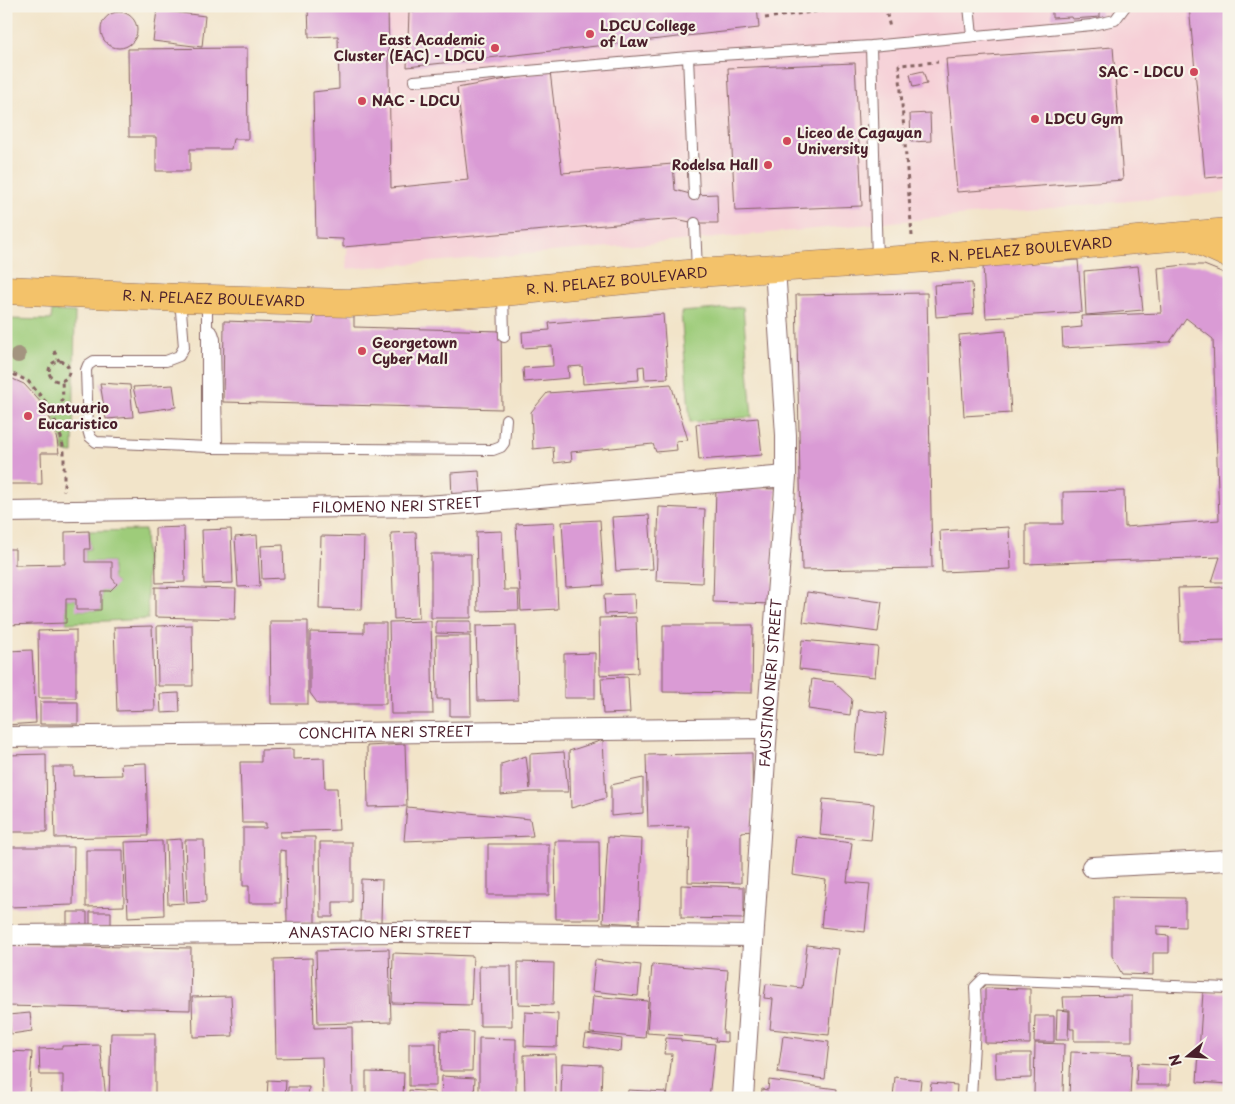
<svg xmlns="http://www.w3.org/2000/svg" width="1235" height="1104" font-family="'Playpen Sans',sans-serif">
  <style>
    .built { fill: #f6cfd7 }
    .green { fill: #9ecc7a; stroke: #747652 }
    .building { fill: #da9bd5 }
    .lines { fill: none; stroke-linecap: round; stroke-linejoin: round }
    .lane-casing { stroke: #856462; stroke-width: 12 }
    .street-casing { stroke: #856462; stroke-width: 22 }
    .primary-casing { stroke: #856462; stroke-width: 29 }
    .path { stroke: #856462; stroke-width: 3; stroke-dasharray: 4 4; stroke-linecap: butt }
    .lane { stroke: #fff; stroke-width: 10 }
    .street { stroke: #fff; stroke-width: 20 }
    .primary { stroke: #f3c26a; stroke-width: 28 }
    .tree { fill: #a3947f }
    .poi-dot { fill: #d1495b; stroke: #f7f3e8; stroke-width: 2 }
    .labels { text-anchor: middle; stroke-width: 4.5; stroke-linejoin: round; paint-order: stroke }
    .poi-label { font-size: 14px; font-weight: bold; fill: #4a1f2b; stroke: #f7f3e8; text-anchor: start }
    .street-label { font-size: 14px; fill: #4a1f2b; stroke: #f7f3e8 }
  </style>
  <rect width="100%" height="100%" fill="#f7f3e8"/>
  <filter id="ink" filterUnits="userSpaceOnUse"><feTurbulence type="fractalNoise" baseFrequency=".02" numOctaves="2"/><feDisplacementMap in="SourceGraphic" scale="10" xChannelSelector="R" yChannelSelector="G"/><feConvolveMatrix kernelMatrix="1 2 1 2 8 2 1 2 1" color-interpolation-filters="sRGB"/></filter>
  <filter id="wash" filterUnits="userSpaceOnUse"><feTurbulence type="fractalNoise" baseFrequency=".0096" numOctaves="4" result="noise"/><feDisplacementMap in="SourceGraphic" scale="20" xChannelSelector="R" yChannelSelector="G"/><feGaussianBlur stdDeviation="1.12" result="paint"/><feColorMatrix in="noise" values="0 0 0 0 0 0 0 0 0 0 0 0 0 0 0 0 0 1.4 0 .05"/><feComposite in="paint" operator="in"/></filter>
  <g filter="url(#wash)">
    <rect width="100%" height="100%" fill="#f2e4c9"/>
    <path class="built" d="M342,6H1229V192L670,242L346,269L348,239Z"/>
    <path class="green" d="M743,307L752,417L690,422L681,312Z
      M52,311L75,312L73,453L64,452L62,440L50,407L28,381L6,371V319L51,320Z
      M145,530L148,619L66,623V599H76L77,610H101V591H110L117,584L112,578V562H85V550L90,549L89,531Z"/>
    <g id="blocks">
      <path class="building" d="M308,6H388L391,188L468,180L457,88L550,71L562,173L673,164L675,190L694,195L717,194L718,223H695L676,219L343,247V239L316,238L313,92L339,89L338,36L309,37Z
        M459,6H757L759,28L407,67L409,12Z
        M1052,6H1100V17L1072,19L1071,17L1052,18Z
        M1189,6H1229V176L1205,178Z
        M157,10L205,16L202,47L153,41Z
        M101 30a18 18 0 1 1 36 0a18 18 0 1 1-36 0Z
        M1113,47L1123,180L957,192L946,59Z
        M247,48L248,139H233L231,149H190V171H156V137H129L128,49Z
        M855,63L862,206L735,211L728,68Z
        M923,71L927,84L913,87L910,74Z
        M930,113L931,141L911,142L910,114Z
        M1078,260L1082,312L986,318L983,266Z
        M1185,265H1204L1229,275V582H1212L1220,557L1026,564V524H1063V492L1124,491L1125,527L1219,520L1213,339L1186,318L1170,342L1063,348L1062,329L1082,327L1081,316L1161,313L1158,268Z
        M1138,266L1143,310L1086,315L1084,271Z
        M972,283L974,314L936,317L934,285Z
        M927,293L932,568L802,570L796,295Z
        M314,313L354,314V327L501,331L502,409L223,402L224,321L313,324Z
        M663,314L668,378L645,379L644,366L638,367L639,380L583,384L582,366L568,367L569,378L524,382L523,368L553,366L552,346L523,348L522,332L550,330L549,323Z
        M1006,331L1011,413L964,416L959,335Z
        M6,376L24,384L46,408L52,424L57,440L59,453H41L42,484H6Z
        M100,383L130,385L133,417L106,419Z
        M671,384L688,440L676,441L677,450L656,452L653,444L571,452L572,461L554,463L553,447L533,449L531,412L547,393Z
        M173,385L176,407L139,412L133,387Z
        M758,418L762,455L699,460L696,424Z
        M479,471L481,497L452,499L451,473Z
        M716,487L776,489L772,604L713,602Z
        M659,507L705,509L702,583L656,581Z
        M649,515L653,569L616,571L612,517Z
        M600,520L604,585L566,587L562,522Z
        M554,522L558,609L521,611L516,524Z
        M184,527L185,582L156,583L155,528Z
        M1009,527L1011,569L942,572L940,531Z
        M231,529L233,583L204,584L202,530Z
        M89,531L90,549H85V562H112V578L117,584L110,591H101V610H76V599H66V623L6,625V549H15V565L65,564V532Z
        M502,531L504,590H518L519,610L478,611L476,532Z
        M416,532L419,618L394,619L391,533Z
        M257,535L260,586L238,587L235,537Z
        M321,536L364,537L362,610L319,609Z
        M283,545L284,578L262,579L261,546Z
        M431,554H471V618H431Z
        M155,587L236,589L235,619L155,617Z
        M1229,587V640L1180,641L1178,588Z
        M807,592L882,602L878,632L803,622Z
        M634,594L635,613L605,614L604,595Z
        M636,617L638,673L600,675L599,618Z
        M270,621H308V704H271Z
        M431,621L433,714H391L389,622Z
        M436,621H471V634L436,633Z
        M364,623H386V704H318L310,693V632L364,633Z
        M192,625L193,686H158L157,626Z
        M516,625L518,700L478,701L476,626Z
        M663,625H753L752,693L663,692Z
        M152,626L155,710L117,711L114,627Z
        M76,630V698H39L38,631Z
        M436,636H470L471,716H450V699H437Z
        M802,640L878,647L875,677L799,669Z
        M32,650L36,723L6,725V651Z
        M595,653V698H564V654Z
        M628,677L630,713L603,714L601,678Z
        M812,679L834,682L852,699L850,715L808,709Z
        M179,693L180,712L161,713L160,694Z
        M40,702H78V724H40Z
        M859,710L887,713L883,756L855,753Z
        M603,740L606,798L571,808L569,751Z
        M405,744L407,806L368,807L367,746Z
        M293,749V759L324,758L325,788H337L339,830L280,832V837H315V923H287L286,851L280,850V903H249V886H243V828H266V823H242L240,762H261V750Z
        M564,752L568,792H531L501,795V764L526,756L530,789V754Z
        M752,753L753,831L741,832V883L688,882L689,826L648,827L646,755Z
        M46,754L47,832H9L8,755Z
        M146,763L148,836L55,838L53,767H74V776L122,775L121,764Z
        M643,778V813L611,816V785Z
        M823,799L874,804L871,840L820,835Z
        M407,807L530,819L533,836L404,841Z
        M796,836L852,843L847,882L870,884L865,932L821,927L826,880L792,875Z
        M608,837L642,839L639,924L603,922Z
        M181,839L184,903L168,904L166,840Z
        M185,840H204L206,902L187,903Z
        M162,841L164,915L128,917L125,842Z
        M555,841H599L600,919H556Z
        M320,842H352V902H333V917H321Z
        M488,844H549V895H488Z
        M8,847H74L73,905L8,907Z
        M86,850H123L124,906L86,907Z
        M361,879L382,880L381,922H360Z
        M681,885L744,887V919L681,918Z
        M1112,897L1185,898V927L1157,926V935L1169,936V953H1153V975L1122,974L1112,956Z
        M67,912H87V928H67Z
        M90,912H111V928H90Z
        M6,945L191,948L190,1010L6,1006Z
        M807,945L838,949L829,1035L770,1029L773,999L764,998L766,984L802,988Z
        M389,949L391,1022L318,1024L316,951Z
        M393,953L473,956L471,1005L392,1003Z
        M312,958L314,1028L352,1027L353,1094L323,1095L322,1057L276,1058L274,959Z
        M595,960L641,965L638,996L592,991Z
        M518,962L554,963L553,1005L518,1004Z
        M652,964L728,970L723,1033H727V1042L715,1041L716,1038L647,1033Z
        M479,966H511L512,1026H480Z
        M985,988L1030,989V1044L985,1043Z
        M1203,992L1229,993V1084L1197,1082Z
        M231,996L233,1036L193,1037L192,997Z
        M593,996L648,1001L645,1038L590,1033Z
        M1132,996V1041H1074V1029H1070V1010H1064L1063,997Z
        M1057,1010L1069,1011L1068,1040H1056Z
        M525,1012L558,1014L557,1047L524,1046Z
        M30,1013L32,1031L11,1034L8,1015Z
        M1035,1016H1054V1042H1034Z
        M441,1031L473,1032L472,1071H440Z
        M111,1033H155V1098H109Z
        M586,1034L622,1039L621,1052L584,1046Z
        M783,1036L829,1042L825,1079L778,1073Z
        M479,1038L516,1039V1098H479Z
        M666,1038L681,1039V1041L715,1044L709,1098H667L672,1054H664Z
        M409,1043H436V1086H409Z
        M1035,1043L1064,1044L1063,1098L1034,1097Z
        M100,1045L106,1098H63V1075H40L39,1049L62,1048V1046Z
        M6,1051L32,1052L29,1098H6Z
        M1071,1052L1132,1054L1130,1098L1069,1097Z
        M995,1053H1031V1078L996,1079Z
        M555,1054L556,1098H525L524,1055Z
        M562,1063L602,1065L601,1098H561Z
        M1137,1063L1170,1065V1085H1136Z
        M366,1072L404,1073L403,1098H366Z
        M442,1076L475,1078L474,1098H441Z
        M895,1077L921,1080L919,1098H893Z
        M268,1080L286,1081L285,1098H267Z
        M769,1080L837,1089L836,1098H761L762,1089L768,1090Z
        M931,1083L957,1085L956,1098H929Z
        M288,1087H309L308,1098H288Z
        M409,1090L435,1092V1098H409Z
        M628,1090L666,1092L665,1098H627Z"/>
    </g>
  </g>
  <g filter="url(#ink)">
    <use href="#blocks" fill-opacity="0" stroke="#856462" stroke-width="1"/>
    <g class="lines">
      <g class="lane-casing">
        <path id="lane" d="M969,6L972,36
          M871,46L877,260
          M688,57L694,195
          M414,81L688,57L871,46L1092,25L1115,20L1124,8L1125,6
          M695,223L697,272
          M503,293L504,337
          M180,299L184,347L179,356L166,361H94L88,365L86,370L88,430L90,437L96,442L208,447
          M207,299V446L209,448L493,450L501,447L504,443L506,419
          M208,329L213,333L215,339L217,448
          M971,1098L976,1008L975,987L983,979L1229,988"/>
      </g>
      <g class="street-casing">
        <g id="street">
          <path id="s1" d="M6,512L425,506L469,503L786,476"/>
          <path id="s2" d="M6,737L767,728"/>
          <path d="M1092,867L1229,860"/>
          <path id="s3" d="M6,935L396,932L753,936"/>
          <path id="s4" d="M743,1098L767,728L786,476V435L775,268"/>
        </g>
      </g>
      <g class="primary-casing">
        <g id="primary">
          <path d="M1189,236L1229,254"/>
          <path id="s5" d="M6,290L180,298L349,303L503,292L697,273L929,258L1229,232"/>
        </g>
      </g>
      <path class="path" d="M885,6L890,28
        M765,18L859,6
        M912,236L899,65L938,62
        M54,351L59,361
        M49 371a10 10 0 1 1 20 0a10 10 0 1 1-20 0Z
        M6,371L28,381L50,407L62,440L64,452V491
        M55,417L63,398L62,381"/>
      <use href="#lane" class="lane"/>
      <use href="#street" class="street"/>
      <use href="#primary" class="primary"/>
    </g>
    <circle class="tree" cx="18" cy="355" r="8"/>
  </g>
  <g class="poi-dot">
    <circle cx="590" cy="34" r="5"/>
    <circle cx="495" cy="48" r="5"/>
    <circle cx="1194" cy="72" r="5"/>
    <circle cx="362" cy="101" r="5"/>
    <circle cx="1035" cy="119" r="5"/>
    <circle cx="787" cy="141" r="5"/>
    <circle cx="768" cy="165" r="5"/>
    <circle cx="362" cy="351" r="5"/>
    <circle cx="28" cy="416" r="5"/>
  </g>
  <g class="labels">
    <g class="poi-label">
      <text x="600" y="31">LDCU College<tspan x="600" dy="16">of Law</tspan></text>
      <text x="485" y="45" text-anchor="end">East Academic<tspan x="485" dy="16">Cluster (EAC) - LDCU</tspan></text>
      <text x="1184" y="77" text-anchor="end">SAC - LDCU</text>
      <text x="372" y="106">NAC - LDCU</text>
      <text x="1045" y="124">LDCU Gym</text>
      <text x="797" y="138">Liceo de Cagayan<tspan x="797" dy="16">University</tspan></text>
      <text x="758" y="170" text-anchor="end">Rodelsa Hall</text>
      <text x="372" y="348">Georgetown<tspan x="372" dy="16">Cyber Mall</tspan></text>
      <text x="38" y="413">Santuario<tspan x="38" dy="16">Eucaristico</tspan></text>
    </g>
    <g class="street-label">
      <text dy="5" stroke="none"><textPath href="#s5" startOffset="1018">R. N. PELAEZ BOULEVARD</textPath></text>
      <text dy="5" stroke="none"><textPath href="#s5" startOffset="612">R. N. PELAEZ BOULEVARD</textPath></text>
      <text dy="5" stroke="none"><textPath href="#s5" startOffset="208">R. N. PELAEZ BOULEVARD</textPath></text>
      <text dy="5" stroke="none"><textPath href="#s1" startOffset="391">FILOMENO NERI STREET</textPath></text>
      <text dy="5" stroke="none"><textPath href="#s4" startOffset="416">FAUSTINO NERI STREET</textPath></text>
      <text dy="5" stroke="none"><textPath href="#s2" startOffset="380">CONCHITA NERI STREET</textPath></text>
      <text dy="5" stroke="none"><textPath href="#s3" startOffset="374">ANASTACIO NERI STREET</textPath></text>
    </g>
  </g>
  <rect width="1235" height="1104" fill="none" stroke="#f7f3e8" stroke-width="25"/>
  <g transform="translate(1188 1056) rotate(252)" stroke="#f7f3e8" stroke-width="4" paint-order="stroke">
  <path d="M0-4L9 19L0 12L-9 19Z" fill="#4a1f2b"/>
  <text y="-8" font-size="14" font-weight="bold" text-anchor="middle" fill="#4a1f2b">N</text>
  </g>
</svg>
